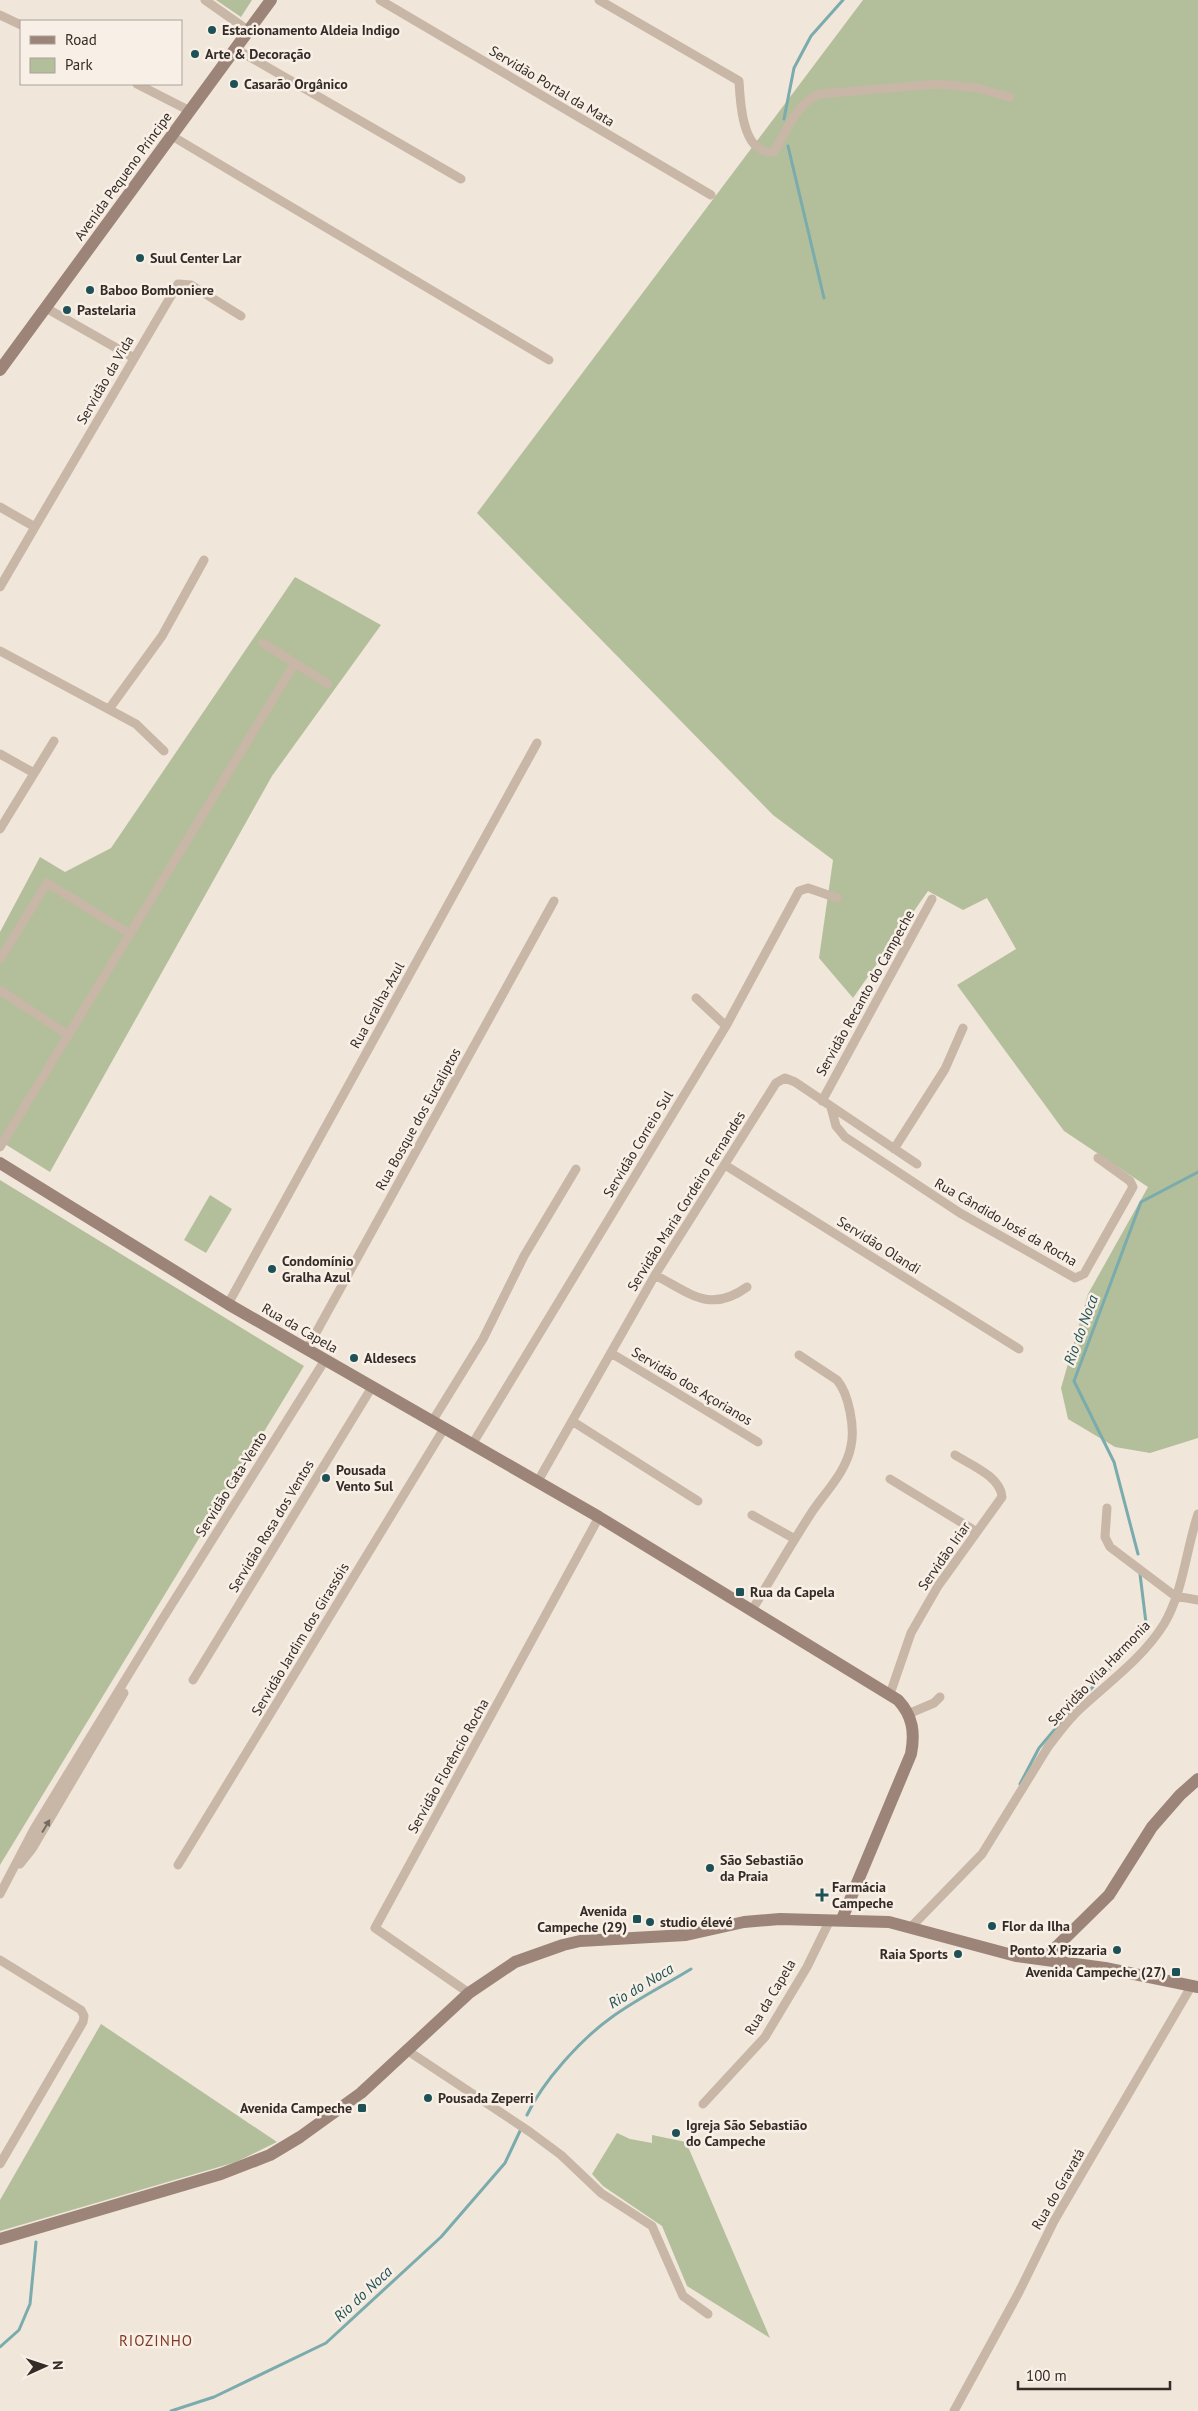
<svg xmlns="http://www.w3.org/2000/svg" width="1198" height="2411" font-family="'PT Sans',sans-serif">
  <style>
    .green { fill: #b3bf9b }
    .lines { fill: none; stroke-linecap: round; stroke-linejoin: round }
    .stream { stroke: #7aabad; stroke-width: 3 }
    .street { stroke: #c8b6a7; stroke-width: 9 }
    .secondary { stroke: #9c8578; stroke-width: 12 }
    .oneway { fill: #776a61 }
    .poi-dot { fill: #1e5155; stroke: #f8f0e6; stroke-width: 2 }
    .labels { text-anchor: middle; stroke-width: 5; stroke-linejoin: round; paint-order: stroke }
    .poi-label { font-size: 14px; font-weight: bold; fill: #352b27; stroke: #f8f0e6; text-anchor: start }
    .street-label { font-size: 14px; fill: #352b27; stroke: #f8f0e6 }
    .water-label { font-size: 15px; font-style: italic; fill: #1e5155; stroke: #f8f0e6 }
    .neighbourhood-label { font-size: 15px; letter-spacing: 1px; fill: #813823; stroke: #f8f0e6 }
  </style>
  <rect width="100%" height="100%" fill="#f1e6da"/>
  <path class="green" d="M216,0H252L241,17Z
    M863,0H1198V1438L1150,1453L1115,1447L1068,1419L1061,1388L1088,1294L1148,1187L1064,1131L957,985L1016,949L987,898L963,910L928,891L853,998L819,958L833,860L773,815L477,513Z
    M295,577L381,625L272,776L50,1172L0,1141V932L40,857L65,872L111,848Z
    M0,1180L304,1366L0,1865Z
    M210,1195L232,1209L206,1253L184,1240Z
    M101,2024L277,2142L236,2162L0,2231V2200Z
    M617,2133L630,2139L652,2143V2135L686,2142L770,2338L687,2286L662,2226L603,2186L592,2174Z"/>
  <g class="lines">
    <path class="stream" d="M784,119L794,68L811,36L843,0
      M788,146L824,298
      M1138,1554L1114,1462L1074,1381L1141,1202L1198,1172
      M1020,1784L1039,1748L1072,1709L1135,1642L1146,1623L1140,1574
      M527,2115C543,2081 581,2039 612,2017C637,1999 665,1985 691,1969
      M0,2347L19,2330L30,2304L36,2242
      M171,2411L214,2397L326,2343L441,2237L505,2163L520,2131"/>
    <path class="street" d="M205,0L249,31
      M380,0L711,195
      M599,0L739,81C740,100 742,142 762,150C765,152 770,152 774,152C786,132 797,102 820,94L938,84L977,88L1010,97
      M0,15L21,25
      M236,49L461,179
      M137,84L190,111
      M172,136L549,360
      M46,308L134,358
      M0,507L35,527L0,587
      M35,527L178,284L191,285L241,316
      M263,643L328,684
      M0,651L136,724L164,751
      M109,709L162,636L204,560
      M0,754L34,773
      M0,829L54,741
      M0,959L47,883L130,934
      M0,990L68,1035
      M696,998L726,1026
      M822,1101L932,899
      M831,1107L836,1126L845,1137L960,1213L1075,1278L1084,1274L1133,1187L1130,1181L1098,1158
      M0,1147L295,663
      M894,1149L945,1069L963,1028
      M725,1165L1019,1349
      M655,1275C690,1293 710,1314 747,1287
      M228,1304L537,743
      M307,1349L554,901
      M611,1353L758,1442
      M433,1420L483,1339L524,1256L576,1169
      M572,1421L698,1501
      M473,1443L726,1026L799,891L808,888L837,898
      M890,1479L977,1532
      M538,1481L655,1275L776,1083L785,1078L795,1082L917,1164
      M1107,1508L1105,1537L1110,1547L1175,1596L1198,1600
      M752,1515L795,1539
      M752,1610C771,1579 790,1546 810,1515C824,1493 846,1473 851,1446C855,1428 849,1394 837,1380L799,1355
      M193,1680L372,1387
      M890,1694L911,1633L938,1586L1002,1497C1001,1477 971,1465 955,1455
      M908,1714L934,1703L940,1697
      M20,1864L32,1849L124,1693
      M178,1865L445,1427
      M0,1894L34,1829L160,1623L325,1360
      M912,1926L982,1854L1048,1747C1058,1734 1068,1720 1080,1709C1109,1682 1143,1658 1164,1624C1183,1592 1186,1550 1198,1514
      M0,1960L81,2010L84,2016L83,2022L0,2164
      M469,1993L375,1928L599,1517
      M408,2051L530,2132L561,2155L601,2193L652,2226L683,2296L708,2314
      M703,2104L765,2037L807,1967L830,1920
      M954,2411L1018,2294L1054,2221L1192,1985"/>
    <path class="secondary" d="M0,370L271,0
      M0,1163L228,1304L599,1517L898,1700C913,1716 915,1733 911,1754L842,1919
      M1044,1959L1109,1895L1152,1827L1180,1795L1198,1779
      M0,2239L221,2174L270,2155L300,2137L361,2093L469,1993L515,1962L563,1945L580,1941L686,1935L744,1922L780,1919L889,1922L1016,1956L1105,1968L1198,1987"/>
  </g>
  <defs><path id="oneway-solid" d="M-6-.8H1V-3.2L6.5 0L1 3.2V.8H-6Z" transform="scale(1.25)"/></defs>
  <use class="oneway" href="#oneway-solid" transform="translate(46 1826) rotate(-59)"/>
  <g class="poi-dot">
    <circle cx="212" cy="30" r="5"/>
    <circle cx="195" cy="54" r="5"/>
    <circle cx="234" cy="84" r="5"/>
    <circle cx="140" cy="258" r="5"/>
    <circle cx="90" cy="290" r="5"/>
    <circle cx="67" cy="310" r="5"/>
    <circle cx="272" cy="1269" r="5"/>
    <circle cx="354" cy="1358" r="5"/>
    <circle cx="326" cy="1478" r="5"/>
    <rect x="735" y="1587" width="10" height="10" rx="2.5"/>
    <circle cx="710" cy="1868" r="5"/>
    <path d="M819.5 1887.5h5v5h5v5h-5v5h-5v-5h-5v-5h5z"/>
    <rect x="632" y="1914" width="10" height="10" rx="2.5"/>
    <circle cx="650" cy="1922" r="5"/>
    <circle cx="992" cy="1926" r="5"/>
    <circle cx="1117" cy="1950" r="5"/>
    <circle cx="958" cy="1954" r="5"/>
    <rect x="1171" y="1967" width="10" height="10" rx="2.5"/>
    <circle cx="428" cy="2098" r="5"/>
    <rect x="357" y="2103" width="10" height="10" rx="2.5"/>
    <circle cx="676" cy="2133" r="5"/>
  </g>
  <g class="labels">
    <g class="poi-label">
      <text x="222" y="35">Estacionamento Aldeia Indigo</text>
      <text x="205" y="59">Arte &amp; Decoração</text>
      <text x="244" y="89">Casarão Orgânico</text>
      <text x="150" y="263">Suul Center Lar</text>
      <text x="100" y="295">Baboo Bomboniere</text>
      <text x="77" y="315">Pastelaria</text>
      <text x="282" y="1266">Condomínio<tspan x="282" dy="16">Gralha Azul</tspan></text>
      <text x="364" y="1363">Aldesecs</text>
      <text x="336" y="1475">Pousada<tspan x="336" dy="16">Vento Sul</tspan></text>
      <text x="750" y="1597">Rua da Capela</text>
      <text x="720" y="1865">São Sebastião<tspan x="720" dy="16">da Praia</tspan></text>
      <text x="832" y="1892">Farmácia<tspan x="832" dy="16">Campeche</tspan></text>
      <text x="627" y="1916" text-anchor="end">Avenida<tspan x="627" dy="16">Campeche (29)</tspan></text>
      <text x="660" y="1927">studio élevé</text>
      <text x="1002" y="1931">Flor da Ilha</text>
      <text x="1107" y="1955" text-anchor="end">Ponto X Pizzaria</text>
      <text x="948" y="1959" text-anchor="end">Raia Sports</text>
      <text x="1166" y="1977" text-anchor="end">Avenida Campeche (27)</text>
      <text x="438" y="2103">Pousada Zeperri</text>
      <text x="352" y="2113" text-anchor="end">Avenida Campeche</text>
      <text x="686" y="2130">Igreja São Sebastião<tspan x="686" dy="16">do Campeche</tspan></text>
    </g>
    <g class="street-label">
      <text transform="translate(552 86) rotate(31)" y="5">Servidão Portal da Mata</text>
      <text transform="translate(123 176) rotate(-54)" y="5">Avenida Pequeno Príncipe</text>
      <text transform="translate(105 380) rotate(-60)" y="5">Servidão da Vida</text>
      <text transform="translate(865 993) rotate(-61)" y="5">Servidão Recanto do Campeche</text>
      <text transform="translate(377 1005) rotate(-61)" y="5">Rua Gralha-Azul</text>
      <text transform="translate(418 1119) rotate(-61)" y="5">Rua Bosque dos Eucaliptos</text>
      <text transform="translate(638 1144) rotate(-59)" y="5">Servidão Correio Sul</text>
      <text transform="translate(686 1201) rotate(-58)" y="5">Servidão Maria Cordeiro Fernandes</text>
      <text transform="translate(1006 1222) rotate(30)" y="5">Rua Cândido José da Rocha</text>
      <text transform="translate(879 1245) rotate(32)" y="5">Servidão Olandi</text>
      <text transform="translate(300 1328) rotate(30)" y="5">Rua da Capela</text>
      <text transform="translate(692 1386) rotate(31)" y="5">Servidão dos Açorianos</text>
      <text transform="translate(231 1484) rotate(-58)" y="5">Servidão Cata-Vento</text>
      <text transform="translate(271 1526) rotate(-59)" y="5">Servidão Rosa dos Ventos</text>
      <text transform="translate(944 1556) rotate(-55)" y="5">Servidão Iriar</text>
      <text transform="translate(300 1639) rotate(-59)" y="5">Servidão Jardim dos Girassóis</text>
      <text transform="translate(1099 1673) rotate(-46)" y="5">Servidão Vila Harmonia</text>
      <text transform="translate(448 1766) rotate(-61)" y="5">Servidão Florêncio Rocha</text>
      <text transform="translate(770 1997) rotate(-59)" y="5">Rua da Capela</text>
      <text transform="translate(1058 2189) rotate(-60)" y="5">Rua do Gravatá</text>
    </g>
    <g class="water-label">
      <text transform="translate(1081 1330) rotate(-70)" y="5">Rio do Noca</text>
      <text transform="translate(641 1986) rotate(-31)" y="5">Rio do Noca</text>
      <text transform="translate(363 2294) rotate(-43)" y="5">Rio do Noca</text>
    </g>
    <g class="neighbourhood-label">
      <text x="156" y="2346">RIOZINHO</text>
    </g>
  </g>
  <rect x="20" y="20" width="162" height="65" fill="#f8f0e6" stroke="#aaa19a"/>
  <rect x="30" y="36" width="25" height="8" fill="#9c8578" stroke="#aaa19a"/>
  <text x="65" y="45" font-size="15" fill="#352b27">Road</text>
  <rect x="30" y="58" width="25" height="15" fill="#b3bf9b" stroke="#aaa19a"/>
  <text x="65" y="70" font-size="15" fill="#352b27">Park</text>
  <g transform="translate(45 2366) rotate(87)" stroke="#f8f0e6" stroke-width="4" paint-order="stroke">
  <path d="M0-4L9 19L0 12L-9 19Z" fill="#352b27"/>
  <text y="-8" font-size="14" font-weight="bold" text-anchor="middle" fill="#352b27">N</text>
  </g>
  <path d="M1018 2381v8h152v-8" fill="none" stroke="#352b27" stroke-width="2.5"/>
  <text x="1026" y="2381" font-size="15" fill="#352b27" stroke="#f8f0e6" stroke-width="4" paint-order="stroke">100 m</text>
</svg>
